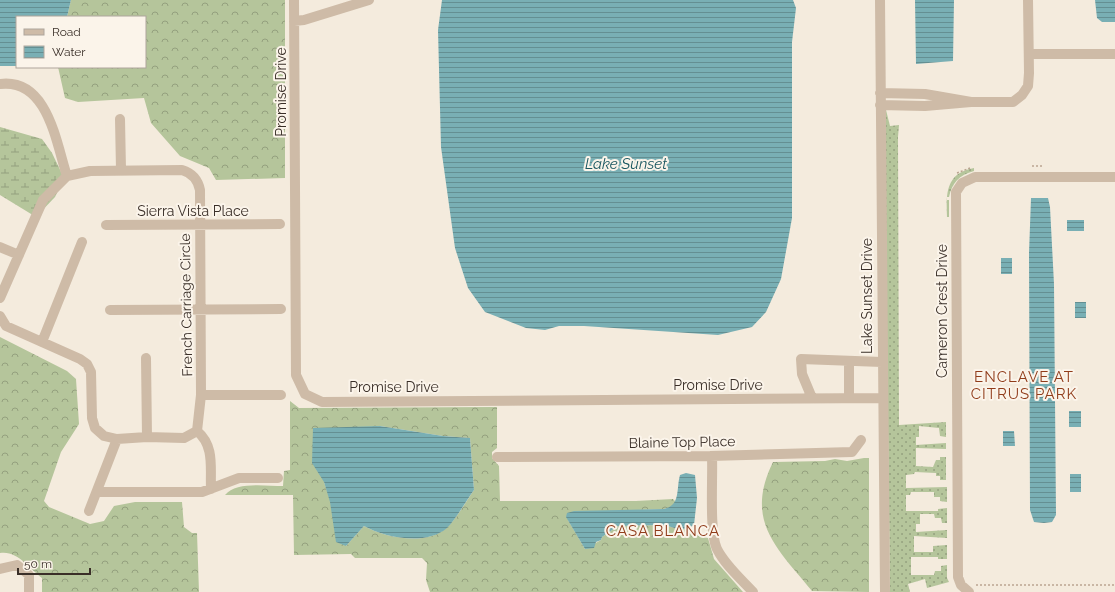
<svg xmlns="http://www.w3.org/2000/svg" width="1115" height="592" font-family="Raleway,sans-serif">
  <style>
    .grass { fill: url(#grass-dots) }
    .forest { fill: url(#forest-crowns); fill-rule: evenodd }
    .wetland { fill: url(#wetland-marsh) }
    .water { fill: url(#water-rules) }
    .lines { fill: none; stroke-linecap: round; stroke-linejoin: round }
    .path { stroke: #baa591; stroke-width: 1.5; stroke-dasharray: 2 2; stroke-linecap: butt }
    .minor { stroke: #cebba7; stroke-width: 10 }
    .labels { text-anchor: middle; stroke-width: 4; stroke-linejoin: round; paint-order: stroke }
    .street-label { font-size: 14px; fill: #3a2f28; stroke: #fbf4ea }
    .water-label { font-size: 15px; font-style: italic; fill: #1a5760; stroke: #fbf4ea }
    .neighbourhood-label { font-size: 15px; letter-spacing: 1px; fill: #903c1a; stroke: #fbf4ea }
  </style>
  <defs>
    <pattern id="grass-dots" width="8" height="8" patternUnits="userSpaceOnUse"><rect width="8" height="8" fill="#b5c59b"/><path d="M2 2h.1M6 6h.1" fill="none" stroke="#94a07e" stroke-width="1.8" stroke-linecap="round"/></pattern>
    <pattern id="forest-crowns" width="20" height="18" patternUnits="userSpaceOnUse"><rect width="20" height="18" fill="#b5c59b"/><path d="M2 6a3 3 0 1 1 6 0M12 15a3 3 0 1 1 6 0" fill="none" stroke="#94a07e"/></pattern>
    <pattern id="wetland-marsh" width="20" height="14" patternUnits="userSpaceOnUse"><rect width="20" height="14" fill="#b5c59b"/><path d="M1 5h8M5 5V1M11 12h8M15 12V8" fill="none" stroke="#94a07e"/></pattern>
    <pattern id="water-rules" width="6" height="5" patternUnits="userSpaceOnUse"><rect width="6" height="5" fill="#79afb4"/><path d="M0 2.5h6" fill="none" stroke="#648f92"/></pattern>
  </defs>
  <rect width="100%" height="100%" fill="#f4ebdd"/>
  <path class="grass" d="M884,102L887,103L886,110L890,126L899,125L898,137L899,425L946,422V437L940,436L939,428L919,426V437H916V445L946,443V449L916,448V466L933,467L936,460H940V457H946V480H940V476H936V473L915,472L914,474L906,475V488L947,487V502L940,501V497H934V492H911L910,495H906V511H938V509L947,508V523H942L941,518H935L934,514H920V524H916V532L947,530V538L914,536V552H933V546L947,545V559H938V557H911V575H934L935,571H941V566L947,565V578L949,582L927,588L925,579L908,584L910,592H890Z
    M974,168V171C959,175 952,183 949,197H947V200H949V217H947C946,193 946,173 974,168Z"/>
  <path class="forest" d="M71,0H285V178L216,180L209,168L180,156L151,123L144,98L78,102L65,98L58,67H145V17H67Z
    M0,337L67,371L76,379L79,424L61,452L44,501L49,507L90,524L104,521L114,506L135,502H182L184,527L192,533H197L199,592H42V578C29,568 17,550 0,553Z
    M290,401L299,408L497,407V448L492,452V458L499,466L500,501H636L673,499L676,502L671,507L664,509L613,511L568,520L585,549L601,540L602,537L618,526L664,525L678,529H687L697,535L708,538L714,559L743,592H430L426,580L427,563L422,558H355L351,554L294,555L293,495H225C236,481 266,486 283,486L284,471L290,470ZM380,426L443,436L470,438L474,490C466,501 456,520 446,528C426,546 386,538 364,526L346,546L324,482Z
    M864,458H869V592L812,591C777,548 744,521 773,462L825,461L835,459L847,461Z"/>
  <path class="wetland" d="M0,127L42,139L52,153L64,178L55,197L36,217L0,195Z"/>
  <path class="water" d="M0,0H71L67,17H17V66H0Z
    M442,0H793L796,8L792,42V218L781,279L766,312L752,327L718,335L584,326H559L545,330L526,328L485,312L468,288L455,248L441,147L438,30Z
    M915,0H954L953,61L916,64Z
    M1095,0H1115V22H1102L1097,18Z
    M1031,198H1048L1050,207L1054,284L1056,515L1052,522L1044,523L1034,522L1030,510L1029,253Z
    M1067,220H1084V231H1067Z
    M1001,258H1012V274H1001Z
    M1075,302H1086V318H1075Z
    M1069,411H1081V427H1069Z
    M380,426L443,436L470,438L474,490C466,501 456,519 447,528C426,546 386,538 364,526L346,546L336,542L330,502L324,482L312,463L313,428Z
    M1003,431H1014L1015,446H1003Z
    M686,473L695,475L697,498L694,525L687,529H678L664,525L618,526L602,537L601,540L596,542L594,548L585,549L566,517L567,513L574,511L664,509C681,505 676,489 680,475Z
    M1070,474H1081V492H1070Z"/>
  <g class="lines">
    <path class="path" d="M1032,166H1042
      M957,173L970,168
      M976,585H1115"/>
    <path class="minor" d="M294,0L296,375L305,394L322,402L882,398
      M880,0L885,592
      M294,21L304,20L369,0
      M1029,54H1115
      M0,84C48,78 56,143 67,176
      M880,93L925,94L971,102L925,106L880,105
      M971,102H1013L1022,95L1028,86L1029,73L1028,0
      M120,119L121,170
      M106,225L280,224
      M0,247L19,255
      M0,298L43,200L67,176L90,171L182,170C192,173 198,180 200,190L201,395L197,431
      M110,310L281,309
      M0,316L6,326L80,359L87,364L91,372L92,418L95,428L104,436L117,439L147,437L184,438L197,431
      M42,342L82,242
      M146,358L147,437
      M849,361V398
      M201,395H281
      M812,398L802,374L801,359L882,362
      M197,431C215,446 210,468 211,489
      M712,456C713,477 709,533 717,549C725,565 741,579 753,592
      M497,457L710,456L852,452L861,440
      M98,492H202L239,478H278
      M89,511L117,439
      M0,569L17,565L29,575V592
      M969,592L961,585L958,577L956,192L962,183L975,177H1115"/>
  </g>
  <g class="labels">
    <g class="street-label">
      <text transform="translate(281 92) rotate(-90)" y="5">Promise Drive</text>
      <text x="193" y="216">Sierra Vista Place</text>
      <text transform="translate(867 296) rotate(-90)" y="5">Lake Sunset Drive</text>
      <text transform="translate(186 305) rotate(-91)" y="5">French Carriage Circle</text>
      <text transform="translate(942 311) rotate(-90)" y="5">Cameron Crest Drive</text>
      <text x="718" y="390">Promise Drive</text>
      <text x="394" y="392">Promise Drive</text>
      <text transform="translate(682 442) rotate(-1)" y="5">Blaine Top Place</text>
    </g>
    <g class="water-label">
      <text x="626" y="169">Lake Sunset</text>
    </g>
    <g class="neighbourhood-label">
      <text x="1024" y="382">ENCLAVE AT<tspan x="1024" dy="17">CITRUS PARK</tspan></text>
      <text x="663" y="536">CASA BLANCA</text>
    </g>
  </g>
  <rect x="16" y="16" width="130" height="52" fill="#fbf4ea" stroke="#aea59c"/>
  <rect x="24" y="29" width="20" height="6" fill="#cebba7" stroke="#aea59c"/>
  <text x="52" y="36" font-size="12" fill="#3a2f28">Road</text>
  <rect x="24" y="46" width="20" height="12" fill="url(#water-rules)" stroke="#aea59c"/>
  <text x="52" y="56" font-size="12" fill="#3a2f28">Water</text>
  <path d="M18 568v6h72v-6" fill="none" stroke="#3a2f28" stroke-width="2"/>
  <text x="24" y="568" font-size="12" fill="#3a2f28" stroke="#fbf4ea" stroke-width="3" paint-order="stroke">50 m</text>
</svg>
